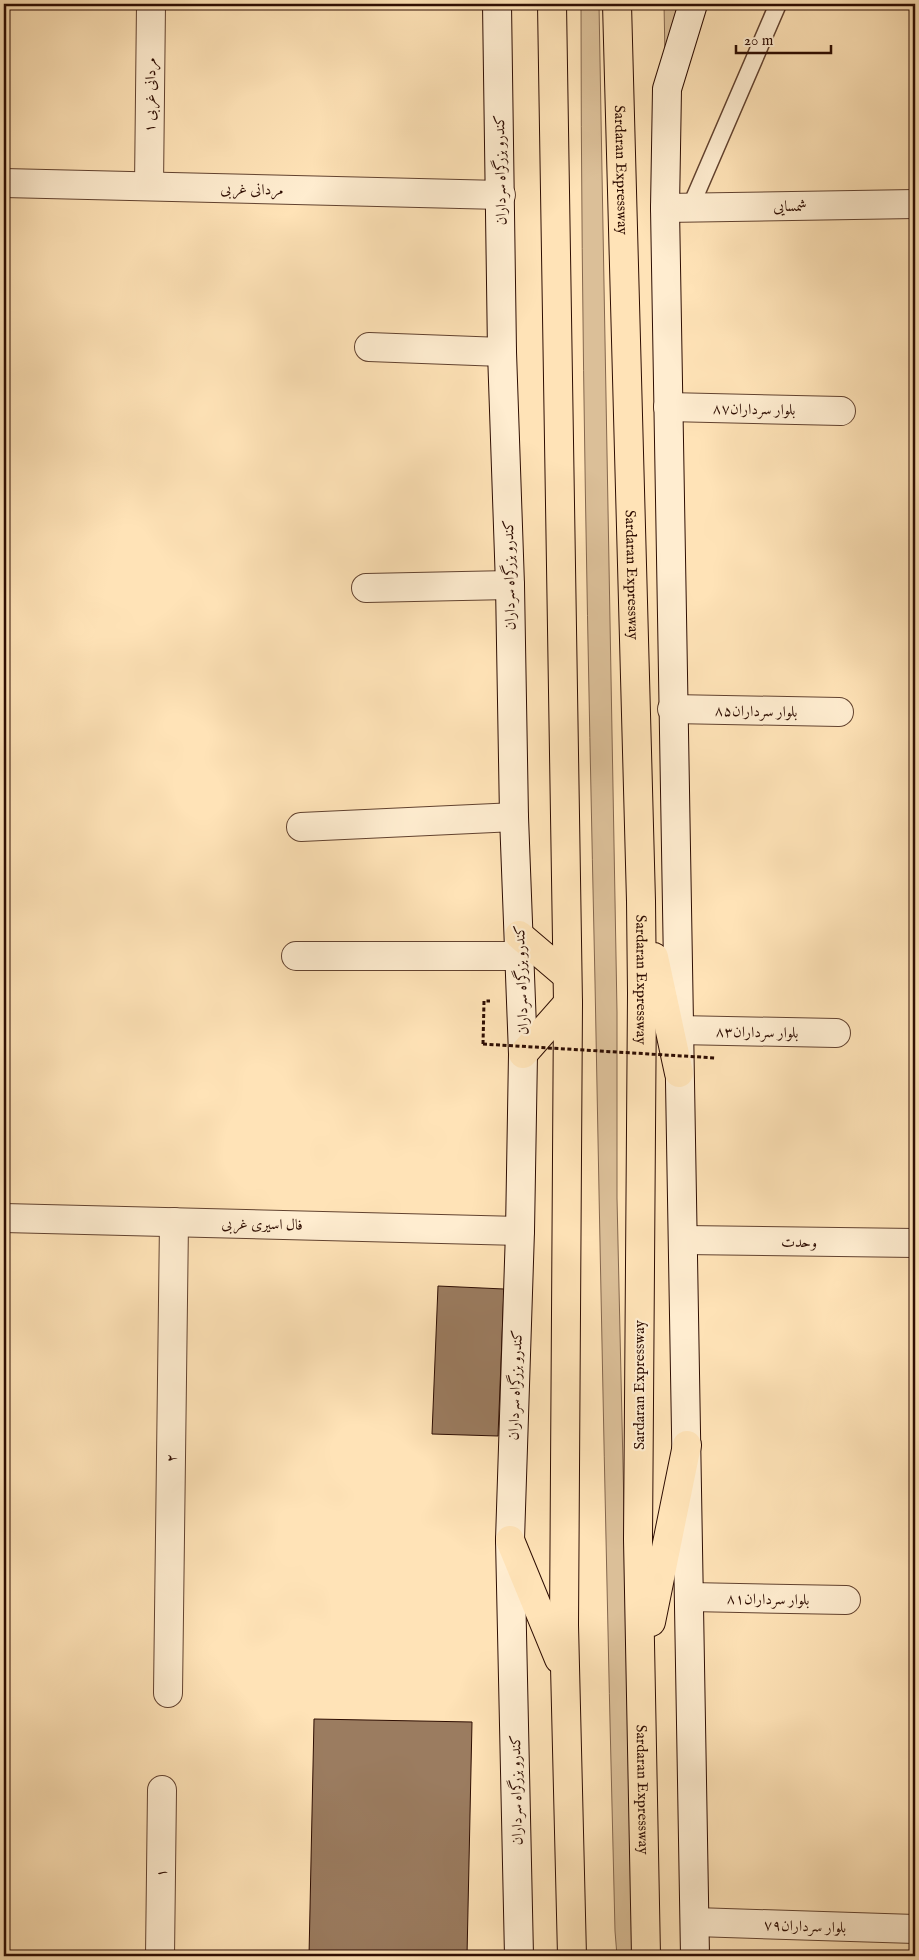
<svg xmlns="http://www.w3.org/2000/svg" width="919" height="1960" font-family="'IM FELL English',Amiri,serif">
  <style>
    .green { fill: #dbbf98; stroke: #84664d }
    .building { fill: #9b7c60; stroke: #2e0d02 }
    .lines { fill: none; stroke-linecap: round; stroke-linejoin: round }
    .service-casing { stroke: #62422f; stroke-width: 19 }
    .minor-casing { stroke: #62422f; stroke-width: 30 }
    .tertiary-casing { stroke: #62422f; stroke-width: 30 }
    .secondary-casing { stroke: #2e0d02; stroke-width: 30 }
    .trunk-casing { stroke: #2e0d02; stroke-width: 30 }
    .path { stroke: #2e0d02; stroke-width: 3; stroke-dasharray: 4 2.5; stroke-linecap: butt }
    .service { stroke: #ffedd0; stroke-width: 16 }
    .minor { stroke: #ffedd0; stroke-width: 28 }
    .tertiary { stroke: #ffedd0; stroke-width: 28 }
    .secondary { stroke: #ffedd0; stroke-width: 28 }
    .trunk { stroke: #ffe3b7; stroke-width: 28 }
    .path-bridge { stroke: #2e0d02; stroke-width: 3; stroke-dasharray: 4 2.5; stroke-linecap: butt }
    .labels { text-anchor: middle; stroke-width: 4.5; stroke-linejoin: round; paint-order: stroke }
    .street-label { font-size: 15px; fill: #2e0d02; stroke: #ffedd0 }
  </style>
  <rect width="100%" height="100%" fill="#ffe3b7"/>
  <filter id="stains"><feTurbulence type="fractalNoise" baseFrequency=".004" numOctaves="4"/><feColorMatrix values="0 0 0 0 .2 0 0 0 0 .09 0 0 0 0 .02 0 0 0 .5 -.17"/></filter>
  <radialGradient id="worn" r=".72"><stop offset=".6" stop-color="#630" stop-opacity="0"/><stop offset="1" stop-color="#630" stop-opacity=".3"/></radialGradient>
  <path class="green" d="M581,4H599L617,1012V1198L634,1956H617L615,1931C607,1614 601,1298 595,982C588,656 581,330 581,4Z
    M664,4H682L665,57Z"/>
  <path class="building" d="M438,1286L504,1289L498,1436L432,1434Z
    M314,1719L472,1722L467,1956H309Z"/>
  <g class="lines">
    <g class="service-casing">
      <path id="service" d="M690,208L778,4"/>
    </g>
    <g class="minor-casing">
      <path id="minor" d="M149,186L151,4
        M369,347L502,352
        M668,407L841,411
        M366,588L510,585
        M672,709L839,712
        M301,827L514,817
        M296,956H519
        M678,1030L836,1033
        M690,1597L846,1600
        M168,1693L174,1222
        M695,1922L915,1929
        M160,1956L162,1790"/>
    </g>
    <g class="tertiary-casing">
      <path id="tertiary" d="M4,183L501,195
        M665,208L915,204
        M4,1218L520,1231
        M684,1240L915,1243"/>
    </g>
    <g class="secondary-casing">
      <path id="secondary" d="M497,4L502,352L510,585L514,817L523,1054L520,1231L510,1540L519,1956
        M693,4L667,89L665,208L695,1956"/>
    </g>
    <g class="trunk-casing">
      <g id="trunk">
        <path d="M552,4L568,1003L564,1625L572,1956"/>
        <path id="s1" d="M617,4L641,901L642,993L638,1539L646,1956"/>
        <path d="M519,935L566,975"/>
        <path d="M654,957L679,1073"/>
        <path d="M523,1054L568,1003"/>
        <path d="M510,1540L559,1659"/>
        <path d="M651,1622L687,1445"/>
      </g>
    </g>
    <path class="path" d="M483,1044L484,1001H490"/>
    <use href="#service" class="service"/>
    <use href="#minor" class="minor"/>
    <use href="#tertiary" class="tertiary"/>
    <use href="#secondary" class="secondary"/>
    <use href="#trunk" class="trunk"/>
    <path class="path-bridge" d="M483,1044L716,1058"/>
  </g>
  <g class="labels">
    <g class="street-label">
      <text transform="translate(150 95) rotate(-89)" y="5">مردانی غربی ۱</text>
      <text transform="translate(500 170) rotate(-91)" y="5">کندرو بزرگراه سرداران</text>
      <text dy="5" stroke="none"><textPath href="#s1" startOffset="166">Sardaran Expressway</textPath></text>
      <text transform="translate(252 189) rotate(1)" y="5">مردانی غربی</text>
      <text transform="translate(790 206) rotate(-1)" y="5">شمسایی</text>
      <text transform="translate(754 409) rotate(1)" y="5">بلوار سرداران۸۷</text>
      <text transform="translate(509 575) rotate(-91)" y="5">کندرو بزرگراه سرداران</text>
      <text dy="5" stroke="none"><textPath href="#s1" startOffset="571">Sardaran Expressway</textPath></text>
      <text transform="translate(756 711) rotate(1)" y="5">بلوار سرداران۸۵</text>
      <text transform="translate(521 980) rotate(-92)" y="5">کندرو بزرگراه سرداران</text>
      <text dy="5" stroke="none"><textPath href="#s1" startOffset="976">Sardaran Expressway</textPath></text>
      <text transform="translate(757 1032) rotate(1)" y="5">بلوار سرداران۸۳</text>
      <text transform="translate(262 1224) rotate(1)" y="5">فال اسیری غربی</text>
      <text transform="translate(799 1242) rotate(1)" y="5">وحدت</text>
      <text transform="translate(515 1385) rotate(-88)" y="5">کندرو بزرگراه سرداران</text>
      <text transform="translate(639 1385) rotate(-90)" y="5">Sardaran Expressway</text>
      <text transform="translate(171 1458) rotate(-89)" y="5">۲</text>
      <text transform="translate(768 1599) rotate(1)" y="5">بلوار سرداران۸۱</text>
      <text transform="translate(516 1790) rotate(-91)" y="5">کندرو بزرگراه سرداران</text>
      <text dy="5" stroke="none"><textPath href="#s1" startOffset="1786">Sardaran Expressway</textPath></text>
      <text transform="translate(161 1873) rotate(-89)" y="5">۱</text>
      <text transform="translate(805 1926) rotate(2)" y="5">بلوار سرداران۷۹</text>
    </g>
  </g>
  <rect width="919" height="1960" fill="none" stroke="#ffe3b7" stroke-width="20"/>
  <rect x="5" y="5" width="909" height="1950" fill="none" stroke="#2e0d02" stroke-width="2.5"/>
  <rect x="10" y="10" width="899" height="1940" fill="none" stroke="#2e0d02"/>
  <path d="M736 45v8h95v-8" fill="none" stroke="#2e0d02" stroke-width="2.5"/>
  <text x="744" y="45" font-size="15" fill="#2e0d02" stroke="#ffedd0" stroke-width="4" paint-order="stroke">20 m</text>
  <rect width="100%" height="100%" filter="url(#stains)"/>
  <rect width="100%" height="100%" fill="url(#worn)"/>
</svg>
